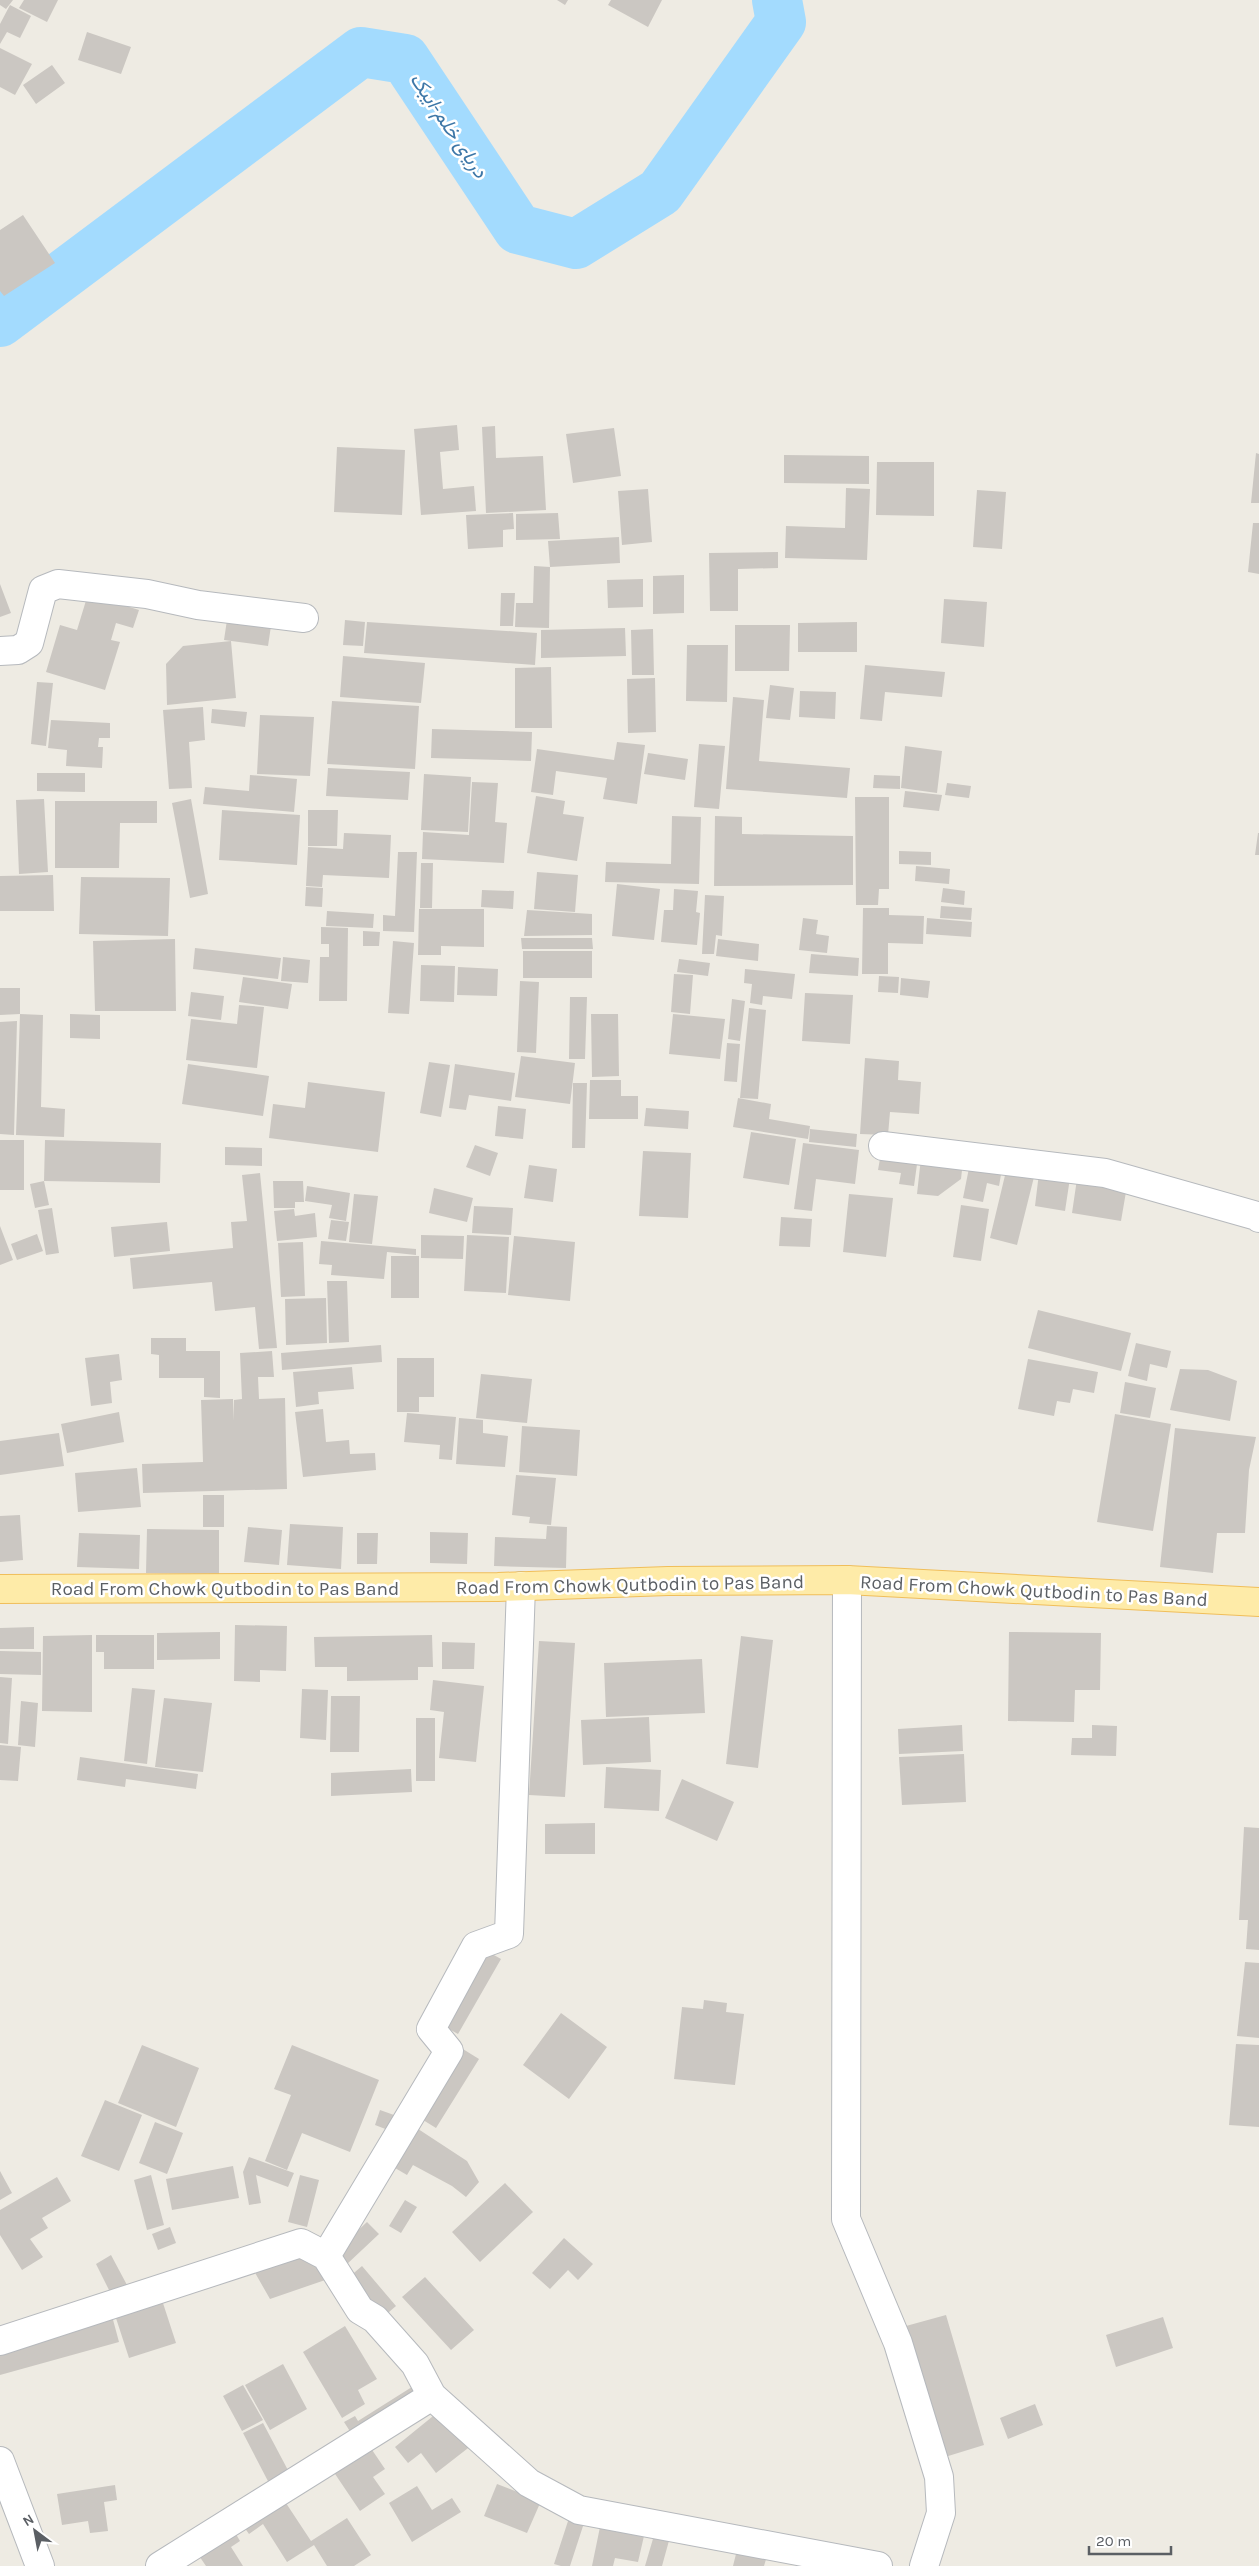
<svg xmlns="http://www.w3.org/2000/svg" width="1259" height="2566" font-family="Karla,Vazirmatn,sans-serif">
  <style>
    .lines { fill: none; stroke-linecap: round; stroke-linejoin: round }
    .river { stroke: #a3dbfe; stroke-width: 50 }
    .building { fill: #cbc7c2 }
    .minor-casing { stroke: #b6b9bd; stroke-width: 30 }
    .major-casing { stroke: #f0be5a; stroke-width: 30 }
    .minor { stroke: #fff; stroke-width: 28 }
    .major { stroke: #feeba8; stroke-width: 28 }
    .labels { text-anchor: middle; stroke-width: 5; stroke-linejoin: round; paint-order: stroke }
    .street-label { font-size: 19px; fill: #5b5f64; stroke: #fff }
    .water-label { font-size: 20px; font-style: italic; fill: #3d77a7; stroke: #fff }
  </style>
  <rect width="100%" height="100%" fill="#eeebe3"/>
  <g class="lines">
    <path class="river" d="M0,322L361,52L405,59L518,229L576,244L660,192L781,22L777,0"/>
  </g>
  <path class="building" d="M0,0H13L6,9L0,5Z
    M24,0H58L47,22L19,8Z
    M557,0H568L565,5Z
    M611,0H662L648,27L608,5Z
    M10,5L31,16L20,38L7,32L0,44V24Z
    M87,32L131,47L121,74L78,60Z
    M0,48L32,64L15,95L0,87Z
    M52,65L65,83L36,104L23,85Z
    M23,215L55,263L4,296L0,291V230Z
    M457,425L459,450L440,452L443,489L474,486L476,511L421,515L414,429Z
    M495,426L496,458L543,456L546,510L486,513L482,427Z
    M614,428L621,476L573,483L566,434Z
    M337,447L405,450L402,515L334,512Z
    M1256,453L1259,454V503H1251Z
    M784,455L869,456V484L784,483Z
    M877,462H934V516L876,515Z
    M846,488L870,489L867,560L785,558L786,526L845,528Z
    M648,489L652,542L622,545L618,491Z
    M977,490L1006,492L1002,549L973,547Z
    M513,513L514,529L503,530V547L468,549L466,515Z
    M558,513L560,539L516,540V514Z
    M1253,523H1259V574L1248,572Z
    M619,537L620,563L550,567L548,541Z
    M778,552V568L738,569V611H710L709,553Z
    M534,566L550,567L549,628L515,627L516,603H533Z
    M684,575V613L653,614V576Z
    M643,579V607L608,608L607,580Z
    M0,584L11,613L0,617Z
    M501,593H515L513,626H500Z
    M88,594L139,610L133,628L116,623L111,640L120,642L105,690L46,672L60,625L77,630Z
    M944,599L987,602L984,647L941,643Z
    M227,620L271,626L268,646L224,640Z
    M345,620L365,622L363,646L343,645Z
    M367,622L537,633L535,665L364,653Z
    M857,622V652H798V623Z
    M735,625H790L789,671H735Z
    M625,628L626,656L541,658V630Z
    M653,629L654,675H632L631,630Z
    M231,641L236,698L167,705L166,664L183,646Z
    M687,645H728L727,702L686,701Z
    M343,656L425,663L421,703L340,697Z
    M865,665L945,672L942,697L885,692L882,721L860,719Z
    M551,667L552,728H515V668Z
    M655,678L656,732L628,733L627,679Z
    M37,682L53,683L46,746L31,744Z
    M770,685L794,688L790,720L766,718Z
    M800,691L836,692L835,719L799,717Z
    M733,697L764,700L759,761L850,768L847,798L726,789Z
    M332,701L419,706L415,769L327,764Z
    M203,707L205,740L189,742L192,788L169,789L163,710Z
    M212,709L247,712L245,727L211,723Z
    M260,715L314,717L310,776L257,774Z
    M51,720L110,723V738H99L98,747H103L102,768L66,766L67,750L48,748Z
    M432,729L532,732L531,761L431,758Z
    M617,742L645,745L637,804L603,799L607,778L556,771L553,795L531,792L537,749L614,760Z
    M699,744L725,746L719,809L694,807Z
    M905,746L942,751L937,793L901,788Z
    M648,753L688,759L685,780L644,774Z
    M328,768L410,772L408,800L326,796Z
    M37,773H85V792L37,791Z
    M424,774L471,777L468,832L421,830Z
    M250,775L297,779L294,812L203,804L205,787L249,791Z
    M874,775L900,776V789L873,788Z
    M472,782L498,783L495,822L507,823L504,863L422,859L423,832L469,835Z
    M947,783L971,786L969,798L945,795Z
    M905,791L942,795L939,811L903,807Z
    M536,796L565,801L563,814L584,817L577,861L527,853Z
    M855,797H889V889H879L878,905H856Z
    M44,799L48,872L19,874L16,800Z
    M191,799L208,894L190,898L172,803Z
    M55,801H157V823H120L119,868H55Z
    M222,810L300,815L297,865L219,860Z
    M308,810H338L337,846H308Z
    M672,816L701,817L699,884L605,882L606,862L671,864Z
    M715,816L742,817V834L853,836V885L714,886Z
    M344,833L391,835L389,878L323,875L322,887L306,886L308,847L343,849Z
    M1258,833H1259V855H1255Z
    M899,851L931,852V865L899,864Z
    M398,852H417L414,932L383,931V915L395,916Z
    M421,863H433L432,908H420Z
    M916,866L950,869L949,884L915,881Z
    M537,872L578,875L575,912L534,909Z
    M53,875L54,911H0V876Z
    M81,877L170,878L168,936L79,934Z
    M617,884L660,889L654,940L612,936Z
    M306,887L323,888L322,907L305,906Z
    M943,888L965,891L964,905L941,902Z
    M674,889L698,891L696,912L700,913L697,945L661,942L664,910H673Z
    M482,890L514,891L513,909L481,907Z
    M705,895L724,896L722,936L716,935L714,954H702Z
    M941,906L972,908L971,920L940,918Z
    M863,908H889V915L924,916L923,944L888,943V974H862Z
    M419,909H484V947L441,946V955H418Z
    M527,910L592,914V935L524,936Z
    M327,911L374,914L373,928L326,926Z
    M803,918L818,920L816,934L829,936L827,953L799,950Z
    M927,918L972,922L971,937L926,934Z
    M321,927L348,928L347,1001H319L320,957H329V944H321Z
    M363,931L380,932L379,946H363Z
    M521,938H592L593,949H522Z
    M175,939L176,1011H95L93,941Z
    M718,939L759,944L758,961L716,956Z
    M393,941L414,943L409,1014L388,1013Z
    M195,948L281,958L278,979L193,969Z
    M523,951H592V978H523Z
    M811,954L859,958L858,976L809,973Z
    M283,957L310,960L308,983L281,981Z
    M679,959L710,963L708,976L677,972Z
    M421,965L455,966L454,1002L420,1001Z
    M458,967L498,969L497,996L457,995Z
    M745,969L795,974L792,999L763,996L762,1005L750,1003L752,984L744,983Z
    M674,974L693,975L690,1014L671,1012Z
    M879,976L899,977L898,993L878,992Z
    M243,977L292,984L288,1009L239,1002Z
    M901,978L930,981L928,998L900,995Z
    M520,981L539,982L536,1053L517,1052Z
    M0,988H20V1014L0,1015Z
    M191,992L224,996L221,1020L188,1016Z
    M805,993L853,995L850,1044L802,1041Z
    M570,997H587L585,1059H569Z
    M732,999L745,1001L740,1041L728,1039Z
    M239,1005L264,1007L257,1068L186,1060L191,1019L237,1024Z
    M749,1008L766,1010L758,1099L740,1098Z
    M20,1014L43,1015L41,1107L65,1109L64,1137L16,1135Z
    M70,1014L100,1015V1039L70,1038Z
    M591,1014H618L619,1076L592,1077Z
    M673,1014L725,1019L720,1059L669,1054Z
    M17,1021L14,1135L0,1134V1022Z
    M727,1043L740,1044L737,1082L724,1081Z
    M521,1056L575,1063L570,1104L515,1097Z
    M865,1058L899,1061L898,1080L921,1082L919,1114L890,1112L888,1135L860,1134Z
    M429,1062L450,1065L441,1117L420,1113Z
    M188,1064L269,1076L263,1116L182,1104Z
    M455,1064L515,1073L511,1101L469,1095L466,1110L449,1108Z
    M590,1080H621V1096H638V1119H589Z
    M308,1082L385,1092L378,1152L269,1138L273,1104L305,1108Z
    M573,1083H587L585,1148H572Z
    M738,1098L771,1104L769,1119L810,1126L808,1139L733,1127Z
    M498,1106L526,1109L523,1139L495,1136Z
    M646,1108L689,1111L688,1129L644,1126Z
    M810,1129L857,1134L856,1147L809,1142Z
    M751,1132L796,1139L789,1185L743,1178Z
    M0,1140H24V1190H0Z
    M45,1140L161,1143L160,1183L44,1181L49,1205L35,1208L30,1184L44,1181Z
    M803,1143L859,1150L855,1184L816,1179L812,1211L794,1209Z
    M475,1145L498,1153L490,1176L466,1167Z
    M225,1147L262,1148V1166L225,1165Z
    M643,1151L691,1153L688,1218L639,1216Z
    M881,1153L918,1157L914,1186L899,1184L901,1173L878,1170Z
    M921,1158L963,1161L961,1179L938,1196L917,1194Z
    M970,1163L1002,1169L999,1186L987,1183L983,1202L963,1198Z
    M529,1165L557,1169L553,1202L524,1198Z
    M1007,1167L1035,1173L1017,1245L990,1238Z
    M260,1173L277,1348L259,1349L255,1307L215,1311L212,1282L133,1289L130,1258L233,1248L231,1222L247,1221L242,1175Z
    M1039,1173L1070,1178L1065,1211L1035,1206Z
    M1077,1179L1127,1186L1121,1221L1072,1213Z
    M273,1181H303L304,1202H295V1208H274Z
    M307,1186L350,1193L346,1221L329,1218L332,1205L305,1201Z
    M434,1188L473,1198L467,1222L429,1213Z
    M354,1194L378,1196L372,1244L349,1242Z
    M849,1194L893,1198L886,1257L843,1252Z
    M961,1205L989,1209L981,1261L953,1257Z
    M474,1206L513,1208L511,1235L472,1233Z
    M52,1208L59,1253L46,1255L38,1210Z
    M294,1209L295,1216L315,1213L317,1237L277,1241L274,1211Z
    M781,1217L812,1219L810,1247L779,1246Z
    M331,1220L349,1222L346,1241L328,1239Z
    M167,1222L170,1251L114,1257L111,1227Z
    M0,1226L13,1260L0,1265Z
    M37,1234L43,1251L17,1260L11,1244Z
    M421,1235L464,1236L463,1259L421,1258Z
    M467,1235L509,1237L506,1293L464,1291Z
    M514,1236L575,1242L570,1301L508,1295Z
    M321,1241L416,1249V1255L387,1252L384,1279L331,1275L332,1265L319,1264Z
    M303,1242L305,1296L281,1297L278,1243Z
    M391,1256H419V1298H391Z
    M327,1281H347L349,1342L329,1343Z
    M326,1298L327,1343L286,1345L285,1299Z
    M1038,1310L1131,1333L1121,1371L1028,1348Z
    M151,1338H186V1351H220V1398L204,1397V1378H159V1355L151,1354Z
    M1136,1343L1171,1351L1167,1368L1150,1364L1147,1381L1128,1376Z
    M381,1345L382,1362L282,1370L281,1353Z
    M272,1351L274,1377H258L259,1399L285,1398L287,1489L143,1493L142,1464L203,1462L201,1400L233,1399L234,1421V1400L242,1399L240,1353Z
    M119,1354L122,1380L110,1382L112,1403L91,1406L85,1358Z
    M397,1358H434V1397H419V1412H397Z
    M1028,1359L1098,1372L1094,1393L1073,1389L1070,1403L1057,1401L1054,1416L1018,1409Z
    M352,1367L354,1389L318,1392L319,1404L296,1407L293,1372Z
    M1180,1369L1208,1370L1237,1381L1230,1421L1170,1410Z
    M481,1374L532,1379L527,1423L476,1418Z
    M1125,1382L1156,1388L1150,1418L1120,1413Z
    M323,1409L326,1442L349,1440L350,1454L375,1453L376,1470L303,1477L295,1412Z
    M119,1412L124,1442L67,1453L61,1424Z
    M407,1413L456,1417L452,1460L439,1459L440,1445L404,1442Z
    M1115,1414L1171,1424L1153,1531L1097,1522Z
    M459,1418L483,1420V1433L508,1436L505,1467L456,1464Z
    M522,1426L580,1430L577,1476L519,1472Z
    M1175,1428L1256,1437L1249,1470L1245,1533H1217L1213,1573L1160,1567Z
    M59,1433L64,1466L0,1475V1441Z
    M137,1468L141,1507L78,1512L75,1473Z
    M516,1475L556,1478L551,1525L529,1523L530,1517L512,1515Z
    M203,1495H224V1527H203Z
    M20,1515L23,1560L0,1562V1516Z
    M290,1524L343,1527L341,1569L287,1565Z
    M547,1526L567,1527L566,1568L494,1566L495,1537L546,1539Z
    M248,1527L282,1530L279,1565L244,1562Z
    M147,1529L219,1530V1574L146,1573Z
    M430,1532L468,1533L467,1564L430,1563Z
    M79,1533L140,1535L139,1569L77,1567Z
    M357,1533H378L377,1564H357Z
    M235,1625L287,1626L286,1671L260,1670V1682L234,1681Z
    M34,1627V1649H0V1628Z
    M220,1632V1659L157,1660V1633Z
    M1009,1632L1101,1633L1100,1690H1075L1074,1722L1008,1721Z
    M92,1635V1712L42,1711L43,1636Z
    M96,1635H154V1669H104V1652H96Z
    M432,1635L433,1667H418V1680L347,1681V1667H315L314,1637Z
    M741,1636L773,1640L758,1768L726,1764Z
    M539,1641L575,1643L565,1797L529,1795Z
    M442,1642L475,1643L474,1669H442Z
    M0,1651L41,1652V1675L0,1674Z
    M702,1659L705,1713L606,1717L604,1663Z
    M0,1677L12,1678L8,1744L0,1743Z
    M433,1680L484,1686L476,1762L439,1758L444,1712L430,1710Z
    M132,1688L155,1690L147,1764L124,1761Z
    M302,1689L328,1690L326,1740L300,1738Z
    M331,1696H360L359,1752H330Z
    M164,1698L212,1703L203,1772L155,1767Z
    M21,1701L38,1703L35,1747L18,1745Z
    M649,1717L651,1762L583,1765L581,1720Z
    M416,1718H435V1781H416Z
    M962,1725L963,1751L899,1754L898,1729Z
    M1092,1725L1117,1726L1116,1756L1071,1755L1072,1738H1092Z
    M0,1745L21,1747L18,1781L0,1780Z
    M964,1754L966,1802L902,1805L899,1757Z
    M80,1757L198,1774L196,1789L126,1779L125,1787L77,1780Z
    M606,1767L661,1770L659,1811L604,1808Z
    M411,1769L412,1792L331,1796V1773Z
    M682,1779L734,1802L717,1841L665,1818Z
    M595,1823V1854H545V1824Z
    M1244,1827L1259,1828V1950L1246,1949L1248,1920H1239Z
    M485,1950L501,1959L458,2034L442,2025Z
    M1245,1962L1259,1963V2038L1237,2036Z
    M704,2000L727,2003L726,2012L744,2014L735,2085L674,2079L682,2007L703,2009Z
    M561,2013L607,2047L569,2099L523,2065Z
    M1236,2044L1259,2045V2127L1229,2125Z
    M142,2045L199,2068L176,2127L118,2103Z
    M292,2045L379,2080L350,2152L302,2133L287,2170L265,2161L291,2095L274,2089Z
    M458,2046L479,2059L436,2128L415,2115Z
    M105,2100L142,2115L119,2171L81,2156Z
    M380,2110L394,2115L388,2130L375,2125Z
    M155,2122L183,2133L167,2174L139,2163Z
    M409,2123L467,2161L479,2182L466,2197L452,2186L413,2165L407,2175L395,2168Z
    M249,2157L294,2173L288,2187L256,2175L261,2203L249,2205L243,2172Z
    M233,2166L239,2198L172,2210L166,2179Z
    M0,2171L12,2193L0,2200Z
    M151,2175L164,2225L147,2230L134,2180Z
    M300,2175L319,2180L307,2227L288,2222Z
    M57,2177L71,2201L42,2218L48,2228L30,2239L43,2257L22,2270L0,2235V2210Z
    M505,2183L533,2212L480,2262L452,2232Z
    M405,2200L417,2207L401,2233L389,2226Z
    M367,2222L379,2234L346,2265L335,2252Z
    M170,2227L176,2243L158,2250L152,2234Z
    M564,2238L593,2264L578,2280L568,2270L550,2289L532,2273Z
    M111,2255L127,2285L111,2294L96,2264Z
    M310,2256L331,2278L270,2299L250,2264Z
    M362,2266L396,2306L382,2318L348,2278Z
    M425,2277L474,2330L451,2350L402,2297Z
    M161,2297L176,2343L129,2358L114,2312Z
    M946,2315L984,2445L945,2457L906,2326Z
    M112,2316L119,2342L0,2375V2346Z
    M1163,2317L1173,2348L1116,2367L1106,2335Z
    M345,2326L377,2379L358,2390L365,2404L342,2418L303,2352Z
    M283,2364L307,2409L270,2430L245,2385Z
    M423,2380L428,2389L353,2436L344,2422L355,2416L358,2421Z
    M243,2385L263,2420L242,2431L223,2396Z
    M1035,2404L1043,2425L1008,2439L1000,2418Z
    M443,2408L472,2445L436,2473L421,2453L408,2463L395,2447Z
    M263,2423L290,2474L270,2485L243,2433Z
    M366,2441L385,2469L373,2477L385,2494L360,2511L329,2465Z
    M497,2484L541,2501L527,2533L484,2516Z
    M115,2485L117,2500L104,2502L108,2531L90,2533L88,2521L62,2525L57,2494Z
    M417,2486L432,2510L452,2498L461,2512L412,2542L389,2503Z
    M280,2494L311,2541L347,2518L371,2555L354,2566H327L314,2545L287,2562L263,2524L249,2534L239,2520Z
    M569,2518L584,2523L570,2566H561L554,2564Z
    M230,2524L240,2541L231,2547L243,2566H206L193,2547Z
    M600,2527L644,2536L638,2562L615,2558L613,2566H592Z
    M655,2532L670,2537L662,2566H645Z
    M737,2550L767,2556L764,2566H733Z"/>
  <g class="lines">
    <g class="minor-casing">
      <path id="minor" d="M0,651L18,650L29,643L43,590L58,584L147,594L198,605L304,618
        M883,1146L1105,1173L1257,1216L1259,1218
        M847,1580L846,2219L898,2343L939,2477L941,2513L924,2566
        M326,2256L449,2051L431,2029L476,1946L509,1934L521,1586
        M0,2341L301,2243L326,2256L360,2310L375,2319L415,2364L432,2396L529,2483L579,2510L878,2566
        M0,2461L40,2566
        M160,2566L432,2396"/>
    </g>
    <g class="major-casing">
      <path id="major" d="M0,1589L498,1587L668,1581L847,1580L1259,1602"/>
    </g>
    <use href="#minor" class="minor"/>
    <use href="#major" class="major"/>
  </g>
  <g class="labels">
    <g class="street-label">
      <text transform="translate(630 1584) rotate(-1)" y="7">Road From Chowk Qutbodin to Pas Band</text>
      <text x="225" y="1595">Road From Chowk Qutbodin to Pas Band</text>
      <text transform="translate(1034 1590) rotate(3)" y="7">Road From Chowk Qutbodin to Pas Band</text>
    </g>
    <g class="water-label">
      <text transform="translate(449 125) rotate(56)" y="7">دریای خلم-ایبک</text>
    </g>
  </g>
  <g transform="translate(35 2531) rotate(328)" stroke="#ffffff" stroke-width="4" paint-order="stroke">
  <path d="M0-4L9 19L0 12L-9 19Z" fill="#5b5f64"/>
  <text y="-8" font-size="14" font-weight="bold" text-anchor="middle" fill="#5b5f64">N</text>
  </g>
  <path d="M1089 2546v8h82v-8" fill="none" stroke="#5b5f64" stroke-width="2.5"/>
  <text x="1096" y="2546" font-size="15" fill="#5b5f64" stroke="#ffffff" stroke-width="4" paint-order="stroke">20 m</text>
</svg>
